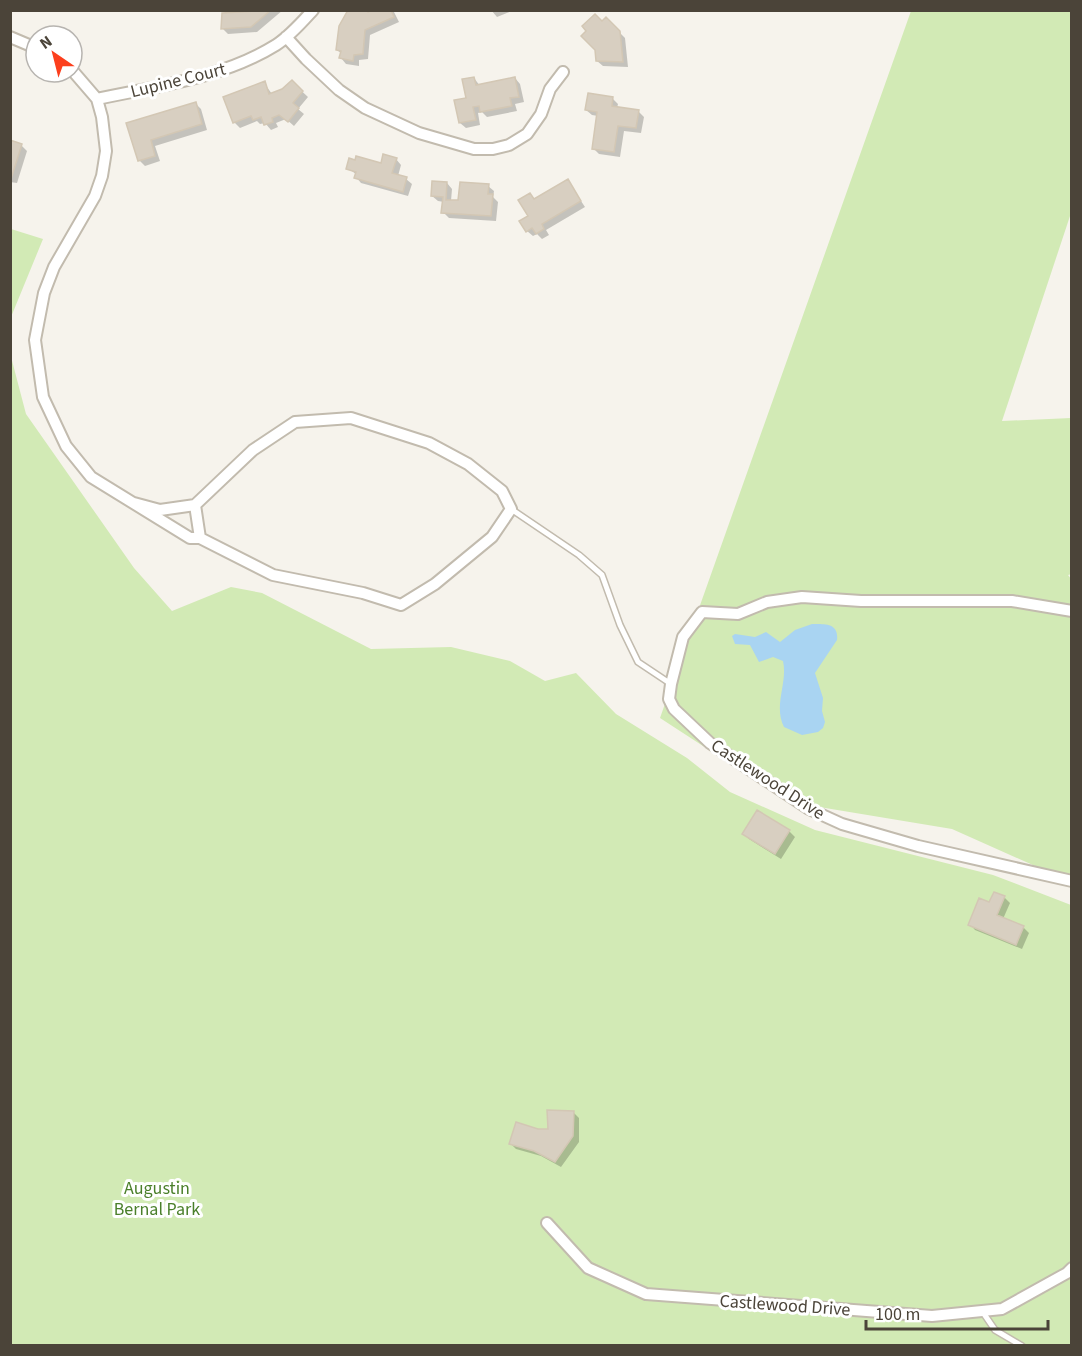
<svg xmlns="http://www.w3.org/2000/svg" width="1082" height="1356" font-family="'Source Sans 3',sans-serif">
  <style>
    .green { fill: #d2eab5 }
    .water { fill: #a9d4f2 }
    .shadow { fill: #0003 }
    .building { fill: #d8cfc1; stroke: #d3c7b4; stroke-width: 1.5 }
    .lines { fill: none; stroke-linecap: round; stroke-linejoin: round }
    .lane-casing { stroke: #c2bbae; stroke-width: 8 }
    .street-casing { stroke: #c2bbae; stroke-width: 14 }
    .lane { stroke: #fff; stroke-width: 5 }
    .street { stroke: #fff; stroke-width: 10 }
    .labels { text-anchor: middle; stroke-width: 6; stroke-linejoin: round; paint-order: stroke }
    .street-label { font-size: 18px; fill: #4b4439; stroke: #fff }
    .park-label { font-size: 18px; fill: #4a7f2a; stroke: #fff }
  </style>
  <rect width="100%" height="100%" fill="#f6f3ec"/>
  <path class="green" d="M911,11H1071V213L1002,421L1071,418L1072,574L1068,575L1072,580L1071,882L952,829L789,802L660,718Z
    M11,229L43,239L11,317L10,229Z
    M10,353L26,414L134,568L172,611L231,587L262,593L371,649L451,647L510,661L545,681L576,673L616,714L687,758L730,792L815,830L993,875L1071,905V1345H11Z"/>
  <path class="water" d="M812,624C825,624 839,623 837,640L815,673L823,698L822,711L825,722L823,728L818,732L802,735L784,727C773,705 788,683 783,661L773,657L759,662L750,645L735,644L732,636L735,634L755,637L766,632L780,642L795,630Z"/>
  <path class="shadow" d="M249,10H283L257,32L228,34L223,29Z
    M376,10H393L399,22L370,35L368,59L359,60V66L346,64L341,58L342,54L337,50L368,14Z
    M491,10H514L497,17Z
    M606,19L625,38L628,67L603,66L597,61V49L588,31Z
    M474,78L480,86L515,78L520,84L524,102L515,104L517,111L487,117L482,112L478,113L480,125L466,128L460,123Z
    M292,82L308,97L298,109L304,114L294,126L286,119L276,123L278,127L271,130L265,123L260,124L257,121L240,128L234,122L264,83L272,94L283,90Z
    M612,98L618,104L617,108L638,111L644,117L641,133L624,131L620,157L599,154L593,148L598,116L592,115L586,110Z
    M195,103L201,109L207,130L155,146L160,161L145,166L139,160L128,124Z
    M10,142L21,145L27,151L17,183L10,182Z
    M396,159L401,165L398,176L406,179L412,184L408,196L361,183L356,177L357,175L348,168L382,165Z
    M567,180L585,207L546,230L549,235L542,239L537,234L533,236L527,231L530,216V195L535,200Z
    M447,183L452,189L451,201L460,202L488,186L494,191L493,197L498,202L496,221L449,218L443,212L444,202L438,201L432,196Z
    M758,812L789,831L795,837L781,859L749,839L744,834Z
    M1004,897L1010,903L1003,919L1023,927L1029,933L1022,949L975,930L970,924L990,904Z
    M573,1112L579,1118V1142L561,1167L541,1156L516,1149L510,1143L538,1131H550Z"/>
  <path class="building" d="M271,10L251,27L221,29L222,13Z
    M348,10H365L368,12L373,10H391L394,17L365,30L363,54L354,55L353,61L339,58L341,51L336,50L339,26Z
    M595,14L602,21L606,17L620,31L623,62L596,61L595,50L581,36L586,31L582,26Z
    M474,77L476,85L515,77L519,97L510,98L512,106L480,112L479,106L473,107L476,120L459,123L454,100L466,98L462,79Z
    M292,80L303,91L293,103L299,108L288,122L279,115L272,118L273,122L264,125L261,117L253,120L251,116L233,123L223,97L265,81L269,94L282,89Z
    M588,93L613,97L612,106L639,110L636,128L618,126L614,152L592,149L597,112L585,110Z
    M196,102L202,124L151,140L155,156L138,161L126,123Z
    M10,140L22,144L11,179H10Z
    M383,154L397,158L392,173L407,177L403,192L354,178L356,172L346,169L349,158L355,160L356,156L381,163Z
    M568,179L581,201L542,224L544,229L536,234L532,228L526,232L519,221L528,216L518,200L530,193L534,199Z
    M432,181L447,182L446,200H458L460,182L489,184L488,194H493L491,216L441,213L443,197L431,196Z
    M757,810L790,830L775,854L742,834Z
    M994,892L1005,896L997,915L1024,926L1016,945L968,925L979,898L989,902Z
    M547,1110L574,1111L573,1136L555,1162L534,1151L509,1144L516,1122L538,1129H548Z"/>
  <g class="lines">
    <g class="lane-casing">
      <path id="lane" d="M511,509L579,555L602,575L620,625L638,662L671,684
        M982,1311L995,1330L1022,1346"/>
    </g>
    <g class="street-casing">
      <path id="street" d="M10,37L36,48
        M286,37L306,59L339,90L365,108L419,133L474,149H493L509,145L527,134L541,114L550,89L563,72
        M72,70L97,99L102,117L106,151L102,176L95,196L54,267L44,293L35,340L43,397L66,446L91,477L190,538H200
        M97,99C158,86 223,78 276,45C290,36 302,22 313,10
        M134,503L160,510L195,505L253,450L295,422L351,418L429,443L468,464L502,491L511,509L492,537L435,584L401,605L363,593L273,575L200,538L195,505
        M1072,611L1012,601H861L802,597L767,602L738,614L702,612L683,637L671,684L669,699L674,709L710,743L809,809L842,824L918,846L1072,881
        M547,1223L588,1268L646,1294L932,1316L1002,1309L1067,1273L1072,1268"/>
    </g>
    <use href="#lane" class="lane"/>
    <use href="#street" class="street"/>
  </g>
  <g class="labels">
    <g class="street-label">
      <text transform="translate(178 80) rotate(-14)" y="6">Lupine Court</text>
      <text transform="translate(768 779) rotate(33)" y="6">Castlewood Drive</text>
      <text transform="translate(785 1305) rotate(4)" y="6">Castlewood Drive</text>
    </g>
    <g class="park-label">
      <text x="157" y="1194">Augustin<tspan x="157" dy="21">Bernal Park</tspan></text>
    </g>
  </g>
  <rect width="1082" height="1356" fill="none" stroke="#4b4439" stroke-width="24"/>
  <g transform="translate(54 54) rotate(325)"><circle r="28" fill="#ffffff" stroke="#b7b4b0" stroke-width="1.5"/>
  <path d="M0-4.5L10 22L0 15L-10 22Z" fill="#fc3f1d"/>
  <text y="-9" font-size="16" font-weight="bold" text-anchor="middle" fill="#4b4439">N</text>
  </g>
  <path d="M866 1320v9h182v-9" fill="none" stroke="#4b4439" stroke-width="3"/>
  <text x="875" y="1320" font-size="18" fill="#4b4439" stroke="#ffffff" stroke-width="4.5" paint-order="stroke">100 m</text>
</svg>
